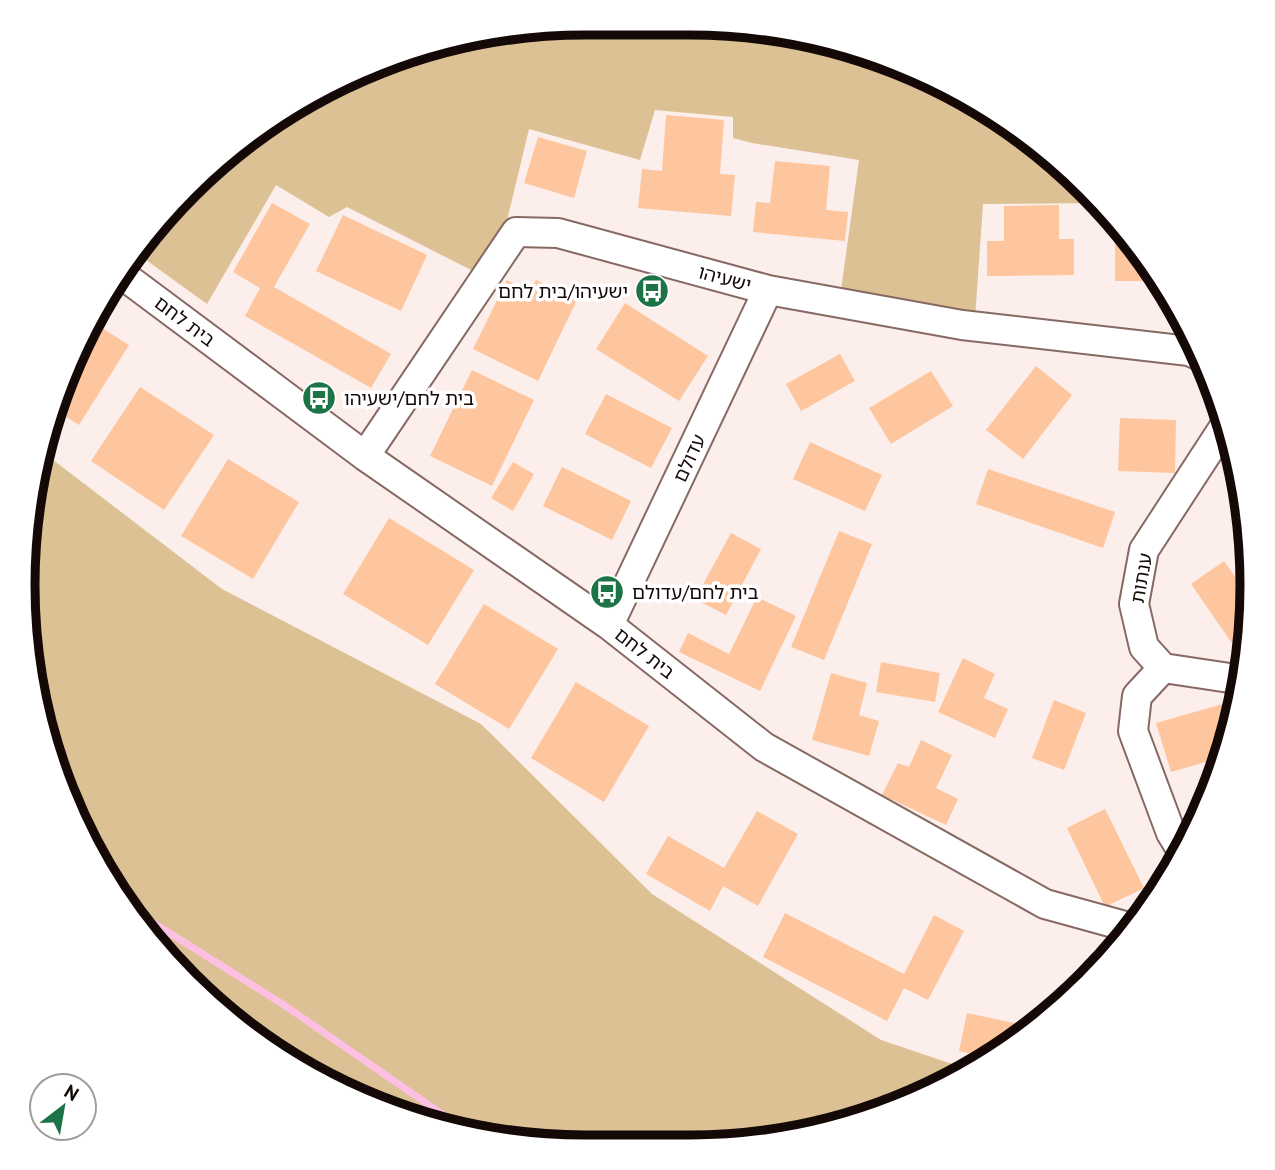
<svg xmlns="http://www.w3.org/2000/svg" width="1275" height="1170" font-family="'PT Sans','Noto Sans Hebrew',sans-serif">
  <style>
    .green { fill: #dbc194 }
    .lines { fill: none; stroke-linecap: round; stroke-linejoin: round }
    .stream { stroke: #fdc0e3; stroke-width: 7 }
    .building { fill: #fec69e }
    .minor-casing { stroke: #866962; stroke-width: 32 }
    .minor { stroke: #fff; stroke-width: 28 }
    .labels { text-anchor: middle; stroke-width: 7; stroke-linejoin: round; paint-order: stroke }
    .street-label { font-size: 19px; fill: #140907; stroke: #fff }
    .poi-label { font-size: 19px; fill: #140907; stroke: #fff; text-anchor: start }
    .rim { fill: none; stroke: #140907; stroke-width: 9 }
  </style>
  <rect width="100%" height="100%" fill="#fceeeb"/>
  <path class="green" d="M618,24L800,34L906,66L1003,118L1088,188L1100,203L983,204L975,318L841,290L859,160L752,143L733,138V117L655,110L640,160L529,129L503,237L479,274L347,207L329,217L276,185L207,304L135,252L162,215L242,139L337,81L475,34L567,25L604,27Z
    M40,450L222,589L481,724L652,894L881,1040L970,1070L905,1105L799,1137L512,1142L404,1117L304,1072L188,983L118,898L65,800L33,694L24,549Z"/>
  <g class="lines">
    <path class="stream" d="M122,903L284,1005L468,1132"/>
  </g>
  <path class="building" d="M666,115L724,120L720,174L735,175L731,216L638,208L642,169L662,171Z
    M538,137L587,151L574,198L524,183Z
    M775,161L830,166L826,210L848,212L845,241L753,232L756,202L770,203Z
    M272,203L310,224L274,287L391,354L371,388L245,316L260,288L233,272Z
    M1059,205V239H1074V275L987,276V241H1004V206Z
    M343,215L427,255L401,311L316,271Z
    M1115,243H1133L1162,281H1115Z
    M507,280L530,292L536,280L577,300L538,381L473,349Z
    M625,303L708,356L679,401L596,349Z
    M91,321L129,345L79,425L54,409Z
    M840,354L855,381L801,411L786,384Z
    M1036,366L1072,395L1023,459L986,430Z
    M472,370L534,400L492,486L430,456Z
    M931,371L953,406L891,444L869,408Z
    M140,387L214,435L164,510L91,461Z
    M606,394L672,428L651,468L585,434Z
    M1120,418L1176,420L1175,473L1118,471Z
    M810,442L882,475L865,511L793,479Z
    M228,459L299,502L253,579L181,536Z
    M513,462L534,474L513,511L491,498Z
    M562,467L631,501L612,540L543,506Z
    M988,469L1115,512L1103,548L976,504Z
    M389,518L474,570L428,645L343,594Z
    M839,531L872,544L824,660L791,647Z
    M731,533L761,549L726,615L695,599Z
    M1224,561L1251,599L1248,630L1231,642L1191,584Z
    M757,597L796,616L760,691L679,652L688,633L729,654Z
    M484,604L558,649L509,729L435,684Z
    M963,658L995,674L984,698L1008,709L995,738L938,712Z
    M881,662L940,673L935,702L876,692Z
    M831,673L867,683L859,715L879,721L869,756L812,740Z
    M576,682L649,726L604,802L531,758Z
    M1054,700L1086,713L1064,770L1032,758Z
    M1233,701L1236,712L1223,757L1171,772L1156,723Z
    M921,740L952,755L936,788L958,799L946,825L882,795L898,763L909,767Z
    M1105,809L1144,888L1105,907L1067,828Z
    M757,811L798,834L758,906L723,886L710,911L646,874L668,836L724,868Z
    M785,913L904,974L934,915L964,931L928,1000L904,988L887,1021L763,957Z
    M967,1013L1033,1027L1002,1053L991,1058L959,1051Z"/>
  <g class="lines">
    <g class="minor-casing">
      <path id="minor" d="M120,273L365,456L609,625L764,747L1045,904L1132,928
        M365,456L516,232L558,233L768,290L962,325L1189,351L1202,357
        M609,625L768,290
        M1163,668L1144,647L1134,604L1144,550L1226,424
        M1163,668L1137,696L1133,731L1171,833L1182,851
        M1163,668L1243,680"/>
    </g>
    <use href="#minor" class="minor"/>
  </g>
  <defs>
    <g id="bus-disc" transform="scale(1.75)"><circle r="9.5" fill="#1c7345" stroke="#fff"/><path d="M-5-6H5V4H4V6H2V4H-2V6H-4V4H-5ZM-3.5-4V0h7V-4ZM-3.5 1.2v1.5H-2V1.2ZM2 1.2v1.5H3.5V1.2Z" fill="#fff"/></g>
  </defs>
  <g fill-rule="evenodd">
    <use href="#bus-disc" x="652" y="291"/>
    <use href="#bus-disc" x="319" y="398"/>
    <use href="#bus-disc" x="607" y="592"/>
  </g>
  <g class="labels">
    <g class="street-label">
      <text transform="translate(725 278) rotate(15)" y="7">ישעיהו</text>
      <text transform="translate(185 321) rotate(37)" y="7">בית לחם</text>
      <text transform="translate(689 458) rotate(-65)" y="7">עדולם</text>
      <text transform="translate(1141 578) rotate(-80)" y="7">ענתות</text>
      <text transform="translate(645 653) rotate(38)" y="7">בית לחם</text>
    </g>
    <g class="poi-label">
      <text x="628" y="298" text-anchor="end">ישעיהו/בית לחם</text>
      <text x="344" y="405">בית לחם/ישעיהו</text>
      <text x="632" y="599">בית לחם/עדולם</text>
    </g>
  </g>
  <path d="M0 0H1275V1170H0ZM585 35H690A550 550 0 0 1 1240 585V585A550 550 0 0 1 690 1135H585A550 550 0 0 1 35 585V585A550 550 0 0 1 585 35Z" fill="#fff" fill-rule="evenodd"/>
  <path class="rim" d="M585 35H690A550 550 0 0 1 1240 585V585A550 550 0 0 1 690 1135H585A550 550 0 0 1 35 585V585A550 550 0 0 1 585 35Z"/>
  <g transform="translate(63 1107) rotate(31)"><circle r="33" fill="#ffffff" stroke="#a19d9c" stroke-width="2"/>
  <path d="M0-5L12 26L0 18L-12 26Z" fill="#1c7345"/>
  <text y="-10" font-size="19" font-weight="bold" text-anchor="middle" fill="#140907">N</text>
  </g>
</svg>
